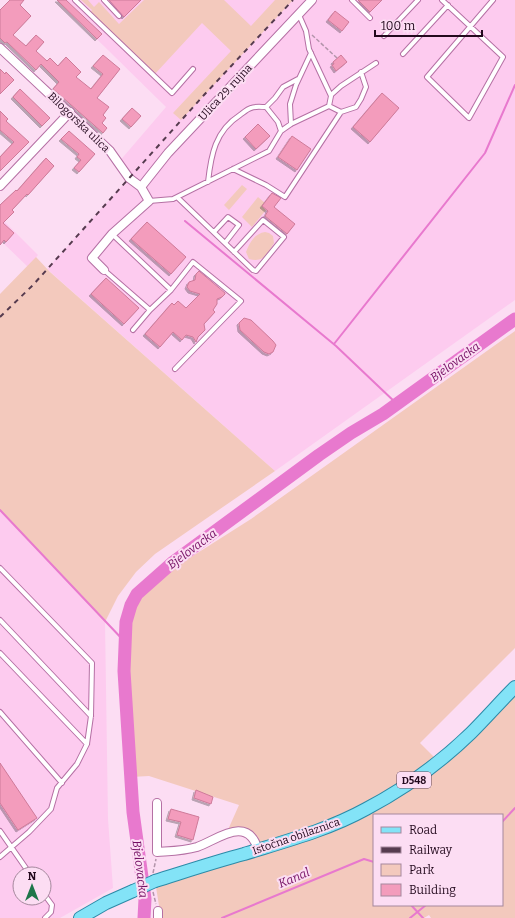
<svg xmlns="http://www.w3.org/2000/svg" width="515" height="918" font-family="Bitter,serif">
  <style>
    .built { fill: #fdcbef; fill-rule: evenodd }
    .green { fill: #f3c9bd; fill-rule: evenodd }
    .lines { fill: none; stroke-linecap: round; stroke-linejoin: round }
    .stream { stroke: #e879ce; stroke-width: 2 }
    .river { stroke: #e879ce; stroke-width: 13 }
    .building { fill: #f39cbc; stroke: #ce7a99; filter: url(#shadow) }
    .service-casing { stroke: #b570a4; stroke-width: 6 }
    .minor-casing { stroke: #b570a4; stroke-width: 10 }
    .primary-casing { stroke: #2c8aa7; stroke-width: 14 }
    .path { stroke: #b395ab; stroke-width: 1.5; stroke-dasharray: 4 2; stroke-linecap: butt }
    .service { stroke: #fff; stroke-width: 4 }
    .minor { stroke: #fff; stroke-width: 8 }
    .primary { stroke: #83e3f7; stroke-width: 12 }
    .rail { stroke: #563b4f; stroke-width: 2; stroke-dasharray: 5 5; stroke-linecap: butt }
    .primary-bridge-casing { stroke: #2c8aa7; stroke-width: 14; stroke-linecap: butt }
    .primary-bridge { stroke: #83e3f7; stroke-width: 12 }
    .labels { text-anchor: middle; stroke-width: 4; stroke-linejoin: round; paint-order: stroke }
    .shield { fill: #fcddf3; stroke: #64495d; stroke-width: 1 }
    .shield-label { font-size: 10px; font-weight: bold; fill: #23091d }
    .street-label { font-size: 11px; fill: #23091d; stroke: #fcddf3 }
    .water-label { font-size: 12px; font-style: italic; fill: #751064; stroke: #fcddf3 }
  </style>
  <defs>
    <filter id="shadow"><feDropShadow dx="-2" dy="2" stdDeviation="0" flood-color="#0004"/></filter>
  </defs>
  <rect width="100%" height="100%" fill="#fcddf3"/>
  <path class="built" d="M57,0H515V300L275,471L47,269L129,178L118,163L166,107Z
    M0,217L38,255L28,267L0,240Z
    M0,510L105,622L108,819L113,888L60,918H0ZM20,874H44V898H20Z"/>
  <path class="green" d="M81,0H88L94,7L99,2L119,24L144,0H224L251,26L275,0H293L181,120L173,113L231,51L202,23L154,75L89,14L92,10Z
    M242,185L247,189L229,210L224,205Z
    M258,197L265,203L262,206L266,210L252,227L242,217Z
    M265,232L269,233L273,236L274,243C267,254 264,263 249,259L246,252C250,242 254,234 265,232Z
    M36,257L50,272L275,471L155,554L136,572L118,596L105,622L0,510V294Z
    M515,331V648L420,743L437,760L515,687V918H431L429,915L424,918H161L155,881L260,849L242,829L235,828L227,832L239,805L149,776L131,777C128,734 123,691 125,649C125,634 125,617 132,604C136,596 141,591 147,585L251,519ZM374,815H502V905H374Z"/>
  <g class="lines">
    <path class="stream" d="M185,221L336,346L397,404
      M334,344L485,153L515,85
      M0,510L125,642
      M502,822L515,808
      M411,905L423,918
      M222,918L364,859L374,862
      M410,918L426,905"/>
    <path class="river" d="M144,918L145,899L133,812L124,671L126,622L131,605L137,594L172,563L319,455L351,433L383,414L515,319"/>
  </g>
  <path class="building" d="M10,0H24L20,5L31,16L13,35L26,46L36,35L44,42L36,51L47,61L50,58L58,66L66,57L81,72L76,77L91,89L103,74L93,66L103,55L120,69L97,98L109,107L103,115L106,118L102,123L107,128L103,133L53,89L59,82L41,64L36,70L7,42L5,43L0,38V10Z
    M57,0H66L102,34L97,39Z
    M109,0H141L124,17Z
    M358,0H382L370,12Z
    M335,11L349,22L342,31L328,20Z
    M341,55L347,62L336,71L332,65L334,64L333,62Z
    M0,69L5,74L6,72L14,80L0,94Z
    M20,89L50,118L42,126L13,97Z
    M382,93L399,108L370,142L353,127Z
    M132,108L141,116L131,127L122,119Z
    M0,111L8,119L6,121L29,142L0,171V157L14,142L0,130Z
    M258,124L270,136L256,149L245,137Z
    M69,131L95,154L79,172L74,168L81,160L77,157L79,154L61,139Z
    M292,136L311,149L297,170L278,157Z
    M46,158L54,166L28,195L27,194L12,210L14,212L3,223L14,233L6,242L4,240L0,245V205L16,190L17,191Z
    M272,193L281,198L274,207L295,224L287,234L265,216L268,211L262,206Z
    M147,222L186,257L171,274L131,239Z
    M199,271L225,293V294L222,297L217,299V304L213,310L215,312L204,324L205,330L198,337L196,342L193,337L186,335L182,340L173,332L160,347L145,334L172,303L174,305L178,301L186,308L200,294L190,291L187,287L189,282L195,280L196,274Z
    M106,278L139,308L124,324L91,294Z
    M244,318L251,320L273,341L276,345L273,352L269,354L264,352L240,330L239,323Z
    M0,763L37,818L18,830L0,803Z
    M196,790L213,797L211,804L194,798Z
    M171,809L199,817L193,840L177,835L181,822L168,819Z"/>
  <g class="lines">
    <g class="service-casing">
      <path id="service" d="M75,0L172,93L193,69
        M104,0L119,16
        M352,0L370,18
        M442,0L503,57L469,118L427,77L493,0
        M384,36L418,0
        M403,54L448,5
        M331,95L341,86L376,63
        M329,106L341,112L356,107L361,99L366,87L361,72
        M266,107L278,122L281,131
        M291,124L290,104L296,85L311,53
        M233,169L266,185L285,197L341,112
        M208,182C211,155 215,131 240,115C243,113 247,109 251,108C255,106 261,107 266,107L275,98L283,87L298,79
        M177,197L253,270L256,271L284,237L263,220L234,252
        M149,201L173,199L269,151L281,131L291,124L329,106L331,96L309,49L306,31L299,15
        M214,232L228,217L239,225L225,243
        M112,234L171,290L193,262L241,301L175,369
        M104,270L150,310L171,290
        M133,330L150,310
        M0,568L92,663L91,716L87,744L77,764L57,788L51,809L29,832L0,857
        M0,620L91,716
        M0,653L87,744
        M0,712L62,783
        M0,831L30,874
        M44,894L52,905L51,912L45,918"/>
    </g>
    <g class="minor-casing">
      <path id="minor" d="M0,48L110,151L129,178L141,187L149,201L112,234L92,258L104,270
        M0,186L70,112
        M141,187L168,153L312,0
        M157,803V852C171,851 183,851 197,847C217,840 248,814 258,850
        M158,918V911"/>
    </g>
    <g class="primary-casing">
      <path id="primary" d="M155,881C184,872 214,862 244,854C286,841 328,830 366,809C404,789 440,763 471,733C486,718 500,702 515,687
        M80,918L106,903L133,891"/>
    </g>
    <path class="path" d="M312,35L337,58
      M153,873L156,859
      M153,892L156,904"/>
    <use href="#service" class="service"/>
    <use href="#minor" class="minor"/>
    <use href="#primary" class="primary"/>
    <path class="rail" d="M0,317L33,285L204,95L293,0"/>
    <g class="primary-bridge-casing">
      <path id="primary-bridge" d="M133,891L155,881"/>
    </g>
    <use href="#primary-bridge" class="primary-bridge"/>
  </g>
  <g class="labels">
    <rect class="shield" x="397" y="772" width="34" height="16" rx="3"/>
    <g class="shield-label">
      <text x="414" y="784">D548</text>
    </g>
    <g class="street-label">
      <text transform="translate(225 92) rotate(-47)" y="4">Ulica 29. rujna</text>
      <text transform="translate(79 122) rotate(44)" y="4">Bilogorska ulica</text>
      <text transform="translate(296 836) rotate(-19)" y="4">Istočna obilaznica</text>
    </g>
    <g class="water-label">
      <text transform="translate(455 362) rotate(-36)" y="4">Bjelovacka</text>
      <text transform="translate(192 549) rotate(-37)" y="4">Bjelovacka</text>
      <text transform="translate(140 869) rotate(83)" y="4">Bjelovacka</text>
      <text transform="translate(294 878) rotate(-23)" y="4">Kanal</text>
    </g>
  </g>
  <rect x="373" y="814" width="130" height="92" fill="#fcddf3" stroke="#a5889d"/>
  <rect x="381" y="827" width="20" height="6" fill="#83e3f7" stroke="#a5889d"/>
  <text x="409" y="834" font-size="12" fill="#23091d">Road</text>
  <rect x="381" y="847" width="20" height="6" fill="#563b4f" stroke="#a5889d"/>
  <text x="409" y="854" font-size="12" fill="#23091d">Railway</text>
  <rect x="381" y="864" width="20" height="12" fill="#f3c9bd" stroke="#a5889d"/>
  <text x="409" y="874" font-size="12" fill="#23091d">Park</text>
  <rect x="381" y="884" width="20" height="12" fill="#f39cbc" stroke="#a5889d"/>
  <text x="409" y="894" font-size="12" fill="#23091d">Building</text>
  <g transform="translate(32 886)"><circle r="19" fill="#fcddf3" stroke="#a5889d"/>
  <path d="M0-3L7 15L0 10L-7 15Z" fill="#1e764a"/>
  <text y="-6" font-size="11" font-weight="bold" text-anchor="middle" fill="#23091d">N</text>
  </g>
  <path d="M375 30v6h107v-6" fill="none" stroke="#23091d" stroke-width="2"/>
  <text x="381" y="30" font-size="12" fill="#23091d" stroke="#fcddf3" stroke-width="3" paint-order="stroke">100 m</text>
</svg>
